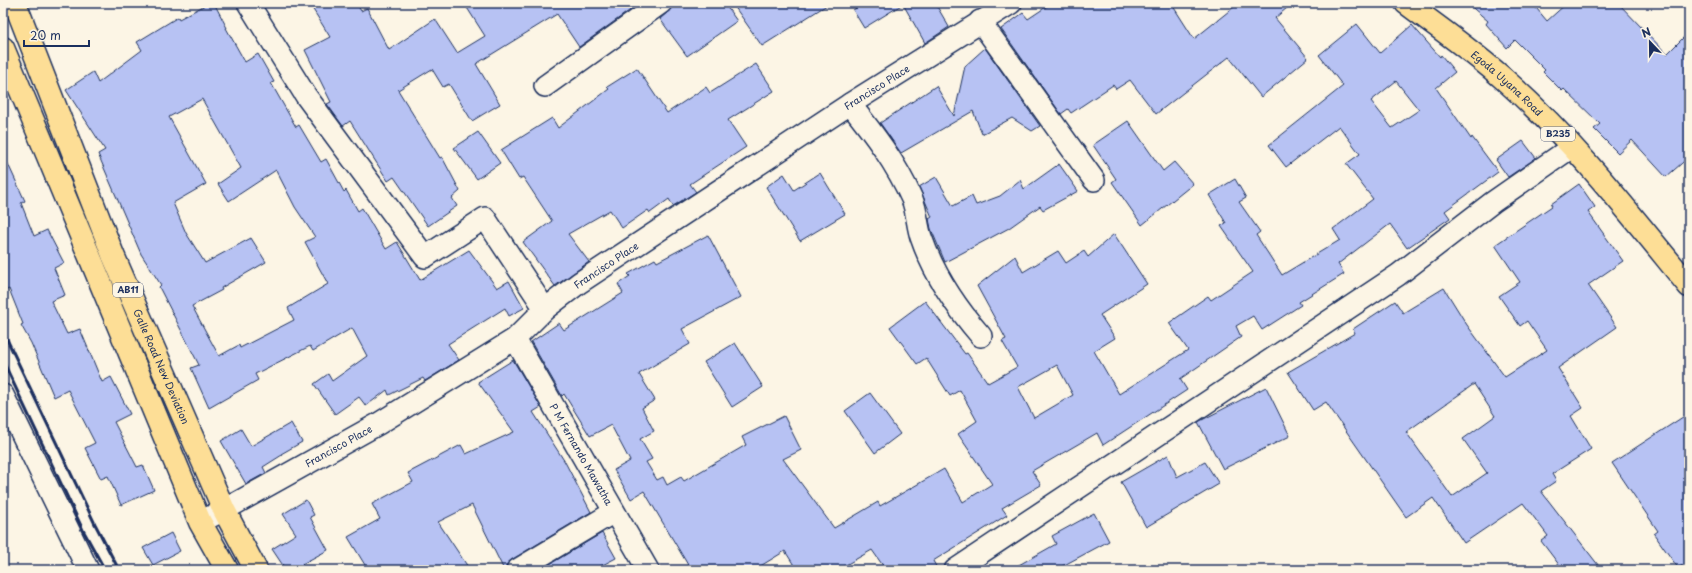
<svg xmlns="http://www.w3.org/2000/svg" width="1692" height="573" font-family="'Playpen Sans',sans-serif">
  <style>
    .building { fill: #b7c2f3; stroke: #1b2f5e; fill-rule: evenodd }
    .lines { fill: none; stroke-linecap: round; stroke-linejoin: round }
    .street-casing { stroke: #1b2f5e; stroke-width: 24 }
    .primary-casing { stroke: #1b2f5e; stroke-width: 25 }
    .street { stroke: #fcf5e5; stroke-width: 21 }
    .primary { stroke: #fdde96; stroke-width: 22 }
    .rail { stroke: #1b2f5e; stroke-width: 3 }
    .labels { text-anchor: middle; stroke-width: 3; stroke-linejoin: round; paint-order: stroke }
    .shield { fill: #fcf5e5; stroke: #5e6a86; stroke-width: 1 }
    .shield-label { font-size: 9px; font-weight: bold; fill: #1b2f5e }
    .street-label { font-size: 10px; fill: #1b2f5e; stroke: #fcf5e5 }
  </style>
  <rect width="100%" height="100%" fill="#fcf5e5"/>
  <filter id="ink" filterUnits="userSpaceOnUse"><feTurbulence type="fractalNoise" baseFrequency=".025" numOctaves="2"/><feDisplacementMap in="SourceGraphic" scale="8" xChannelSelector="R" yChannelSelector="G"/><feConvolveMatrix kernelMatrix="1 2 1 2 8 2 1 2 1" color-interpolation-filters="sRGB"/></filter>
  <g filter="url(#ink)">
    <path class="building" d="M209,3H214L227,28H226L245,62L258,54L274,82L271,83L296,127L299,125L321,162L326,159L344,192L346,190L358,211L362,208L386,249L397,242L420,280L469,250L497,288L509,281L524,308L509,316L505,308L448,344L459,360L425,381L423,378L389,395L387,390L366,406L359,397L335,414L314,384L328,374L332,381L367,356L352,328L313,351L310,346L255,374L258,380L209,408L191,368L199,365L159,287L161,285L141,254L98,154L105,150L66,90L93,72L98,83L142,50L137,42L178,17L179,19ZM202,99L241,168L218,184L229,201L276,170L295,207L315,237L305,242L328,284L288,308L294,320L240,348L239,345L219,356L192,306L222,290L221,288L266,262L251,238L205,263L186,233L173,203L206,184L169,117Z
      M309,3H356L361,11L367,8L389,50L435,19L457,53L485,36L464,3H640L579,47L557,14L476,64L500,104L472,121L449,84L443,87L432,69L398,90L440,158L442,157L460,191L452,198L457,206L428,226L394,177L388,181L350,121L343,126L327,104L331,102L305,50L330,37Z
      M673,3H724L737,21L687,56L660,19L668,12Z
      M732,3H830L762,46Z
      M865,3H935L949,27L925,43L903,4L864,28L853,10Z
      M1052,3H1171L1194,39L1239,3H1293L1275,18L1308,58L1261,97L1229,57L1156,114L1130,80L1116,89L1113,85L1071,113L1068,109L1061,114L1001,29L1023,13L1028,19Z
      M1467,3H1532L1547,21L1567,3H1618L1667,54L1689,32V157L1666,177L1632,140L1618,153L1594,129L1600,124L1564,89L1562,91L1543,72L1545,70L1515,40L1507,48L1486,24L1488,21Z
      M1357,24L1380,53L1412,25L1440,57L1441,55L1455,72L1436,88L1471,139L1472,137L1498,172L1445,211L1450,218L1407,248L1390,224L1338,264L1344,274L1299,302L1301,305L1262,330L1253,316L1236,326L1241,337L1180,379L1187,390L1103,445L1097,433L1032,471L1041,485L1002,508L1007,515L933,561L938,570H886L872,550L837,570H797L785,551L754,570H691L644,491L631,499L614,470L630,461L611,425L590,436L564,394L562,396L531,342L559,323L564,330L623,293L618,284L630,276L628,274L655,259L657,262L708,235L741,297L682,329L690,344L639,374L655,400L642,408L654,431L640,439L652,459L646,462L657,480L663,477L667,485L681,477L684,481L746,445L742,437L784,416L801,450L783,459L834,528L878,502L880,506L944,469L963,502L992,484L958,434L977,421L960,390L950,396L926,358L917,364L890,327L925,301L965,354L967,353L988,383L1017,367L1002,341L1006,339L977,286L1015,256L1023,272L1058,251L1066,263L1084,251L1088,257L1114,234L1147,284L1100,315L1115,338L1094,351L1119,394L1188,350L1169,323L1208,296L1211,300L1253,272L1221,226L1226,223L1209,195L1235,179L1246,198L1239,202L1260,232L1256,235L1282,275L1340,240L1333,229L1373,199L1346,164L1360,154L1339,126L1286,167L1269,145L1343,86L1319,55ZM1396,81L1419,110L1392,128L1371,101ZM1057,365L1073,395L1034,418L1018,387Z
      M985,48L1040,126L1032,131L1012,118L982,134L973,111L901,153L880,123L936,86L954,116L965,66Z
      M756,64L774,91L728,120L746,147L690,184L696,192L673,206L669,199L650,213L648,210L622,228L610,210L568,234L589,262L555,286L523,242L552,221L523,177L519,179L501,150L552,118L558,128L609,89L607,87L637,68L667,113L706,87L710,93Z
      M1128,121L1163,171L1174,162L1193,184L1142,225L1112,182L1116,179L1093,145Z
      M478,132L500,163L477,179L454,148Z
      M1523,141L1536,158L1508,177L1496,160Z
      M3,153L25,201L21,203L34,236L47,230L64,263L54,268L65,295L51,301L67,334L80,329L102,382L111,377L130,414L114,422L137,467L143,465L154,490L121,505L108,476L101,479L85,448L95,443L68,390L54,397L31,343L21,325L23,324L9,289L3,292Z
      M1059,164L1078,191L1043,210L1040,206L1009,228L945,262L931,229L929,219L932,217L919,187L936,177L953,206L972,196L976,205L1000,196L1020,180L1024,189Z
      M820,173L845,214L800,241L766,187L784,174L794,190Z
      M1579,184L1595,207L1588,212L1623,261L1588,285L1617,327L1558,368L1583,408L1571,416L1591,449L1552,474L1556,481L1541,491L1602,570H1563L1541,541L1548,536L1523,503L1464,543L1433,498L1406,517L1326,402L1313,410L1288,372L1355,333L1353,329L1395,301L1403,313L1444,288L1467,325L1505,377L1547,350L1527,321L1520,326L1499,296L1520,282L1495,245L1552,206L1551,204ZM1474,384L1495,416L1463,439L1487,473L1452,497L1406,432Z
      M735,343L763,387L732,407L704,362Z
      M513,360L541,407L533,412L565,462L591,512L511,560L504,570L472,505L438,522L470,570H368L348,537L380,519L372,504L413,482L408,473L461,445L466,454L514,432L478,382Z
      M1266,387L1290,436L1223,469L1198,422Z
      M870,393L900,434L875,453L845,411Z
      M1689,413V561L1678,568L1654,534L1658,531L1612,463Z
      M291,423L302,442L281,454L282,455L263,467L266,473L246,484L221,441L241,429L251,446Z
      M1168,455L1177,477L1205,462L1219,484L1146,527L1121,482Z
      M306,500L314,515L310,517L328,550L302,564L306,570H286L272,549L296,534L283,514Z
      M1094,513L1109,541L1055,570H1010L1056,544L1052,536Z
      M171,533L180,551L153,565L143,548Z
      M602,533L616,558L593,570H540Z"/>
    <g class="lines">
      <g class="street-casing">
        <g id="street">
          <path d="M248,3L306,96L425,257L485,218L545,309"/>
          <path d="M980,21L1094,180"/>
          <path d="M545,86L661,3"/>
          <path d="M850,104C874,134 896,163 912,199C917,211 917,225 921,237C934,275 955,306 981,336"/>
          <path id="s1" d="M515,339L648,570"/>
          <path d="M3,395L88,570"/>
          <path id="s2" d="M200,522L224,510L378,424L515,339L545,309L579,283L850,104L1011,3"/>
          <path d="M517,570L614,512"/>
          <path d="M955,570L1398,275L1493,202L1572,147"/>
        </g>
      </g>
      <g class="primary-casing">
        <g id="primary">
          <path id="s3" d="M15,3L113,255L224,510L256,570"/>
          <path id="s4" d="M1406,3C1439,28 1474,52 1505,80C1574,141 1631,215 1689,286"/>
          <path d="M3,48L200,522L227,570"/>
        </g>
      </g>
      <use href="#street" class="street"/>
      <use href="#primary" class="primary"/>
      <path class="rail" d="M3,331L95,524L119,570
        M3,361L83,530L105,570"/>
    </g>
  </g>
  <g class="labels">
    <g class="shield">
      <rect x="1541" y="127" width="34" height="14" rx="3"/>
      <rect x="113" y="283" width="30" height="14" rx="3"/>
    </g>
    <g class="shield-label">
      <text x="1558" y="137">B235</text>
      <text x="128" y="293">AB11</text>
    </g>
    <g class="street-label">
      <text dy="4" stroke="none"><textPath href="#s4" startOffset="129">Egoda Uyana Road</textPath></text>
      <text dy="4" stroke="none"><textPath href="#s2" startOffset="806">Francisco Place</textPath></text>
      <text dy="4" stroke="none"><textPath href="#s2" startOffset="482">Francisco Place</textPath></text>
      <text dy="4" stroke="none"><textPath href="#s3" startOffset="392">Galle Road New Deviation</textPath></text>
      <text dy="4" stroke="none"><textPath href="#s2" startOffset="158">Francisco Place</textPath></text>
      <text dy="4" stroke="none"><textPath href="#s1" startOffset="133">P M Fernando Mawatha</textPath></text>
    </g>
  </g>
  <rect width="1692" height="573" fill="none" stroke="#fcf5e5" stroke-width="16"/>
  <rect x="8" y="8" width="1676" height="557" fill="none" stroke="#1b2f5e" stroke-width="1.5" filter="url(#ink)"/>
  <g transform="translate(1650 42) rotate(338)" stroke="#fcf5e5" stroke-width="3" paint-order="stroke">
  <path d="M0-3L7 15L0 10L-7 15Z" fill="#1b2f5e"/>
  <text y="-6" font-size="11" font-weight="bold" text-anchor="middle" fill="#1b2f5e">N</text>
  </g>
  <path d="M24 40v6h65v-6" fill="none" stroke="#1b2f5e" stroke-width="2"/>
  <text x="30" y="40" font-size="12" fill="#1b2f5e" stroke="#fcf5e5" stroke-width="3" paint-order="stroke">20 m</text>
</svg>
